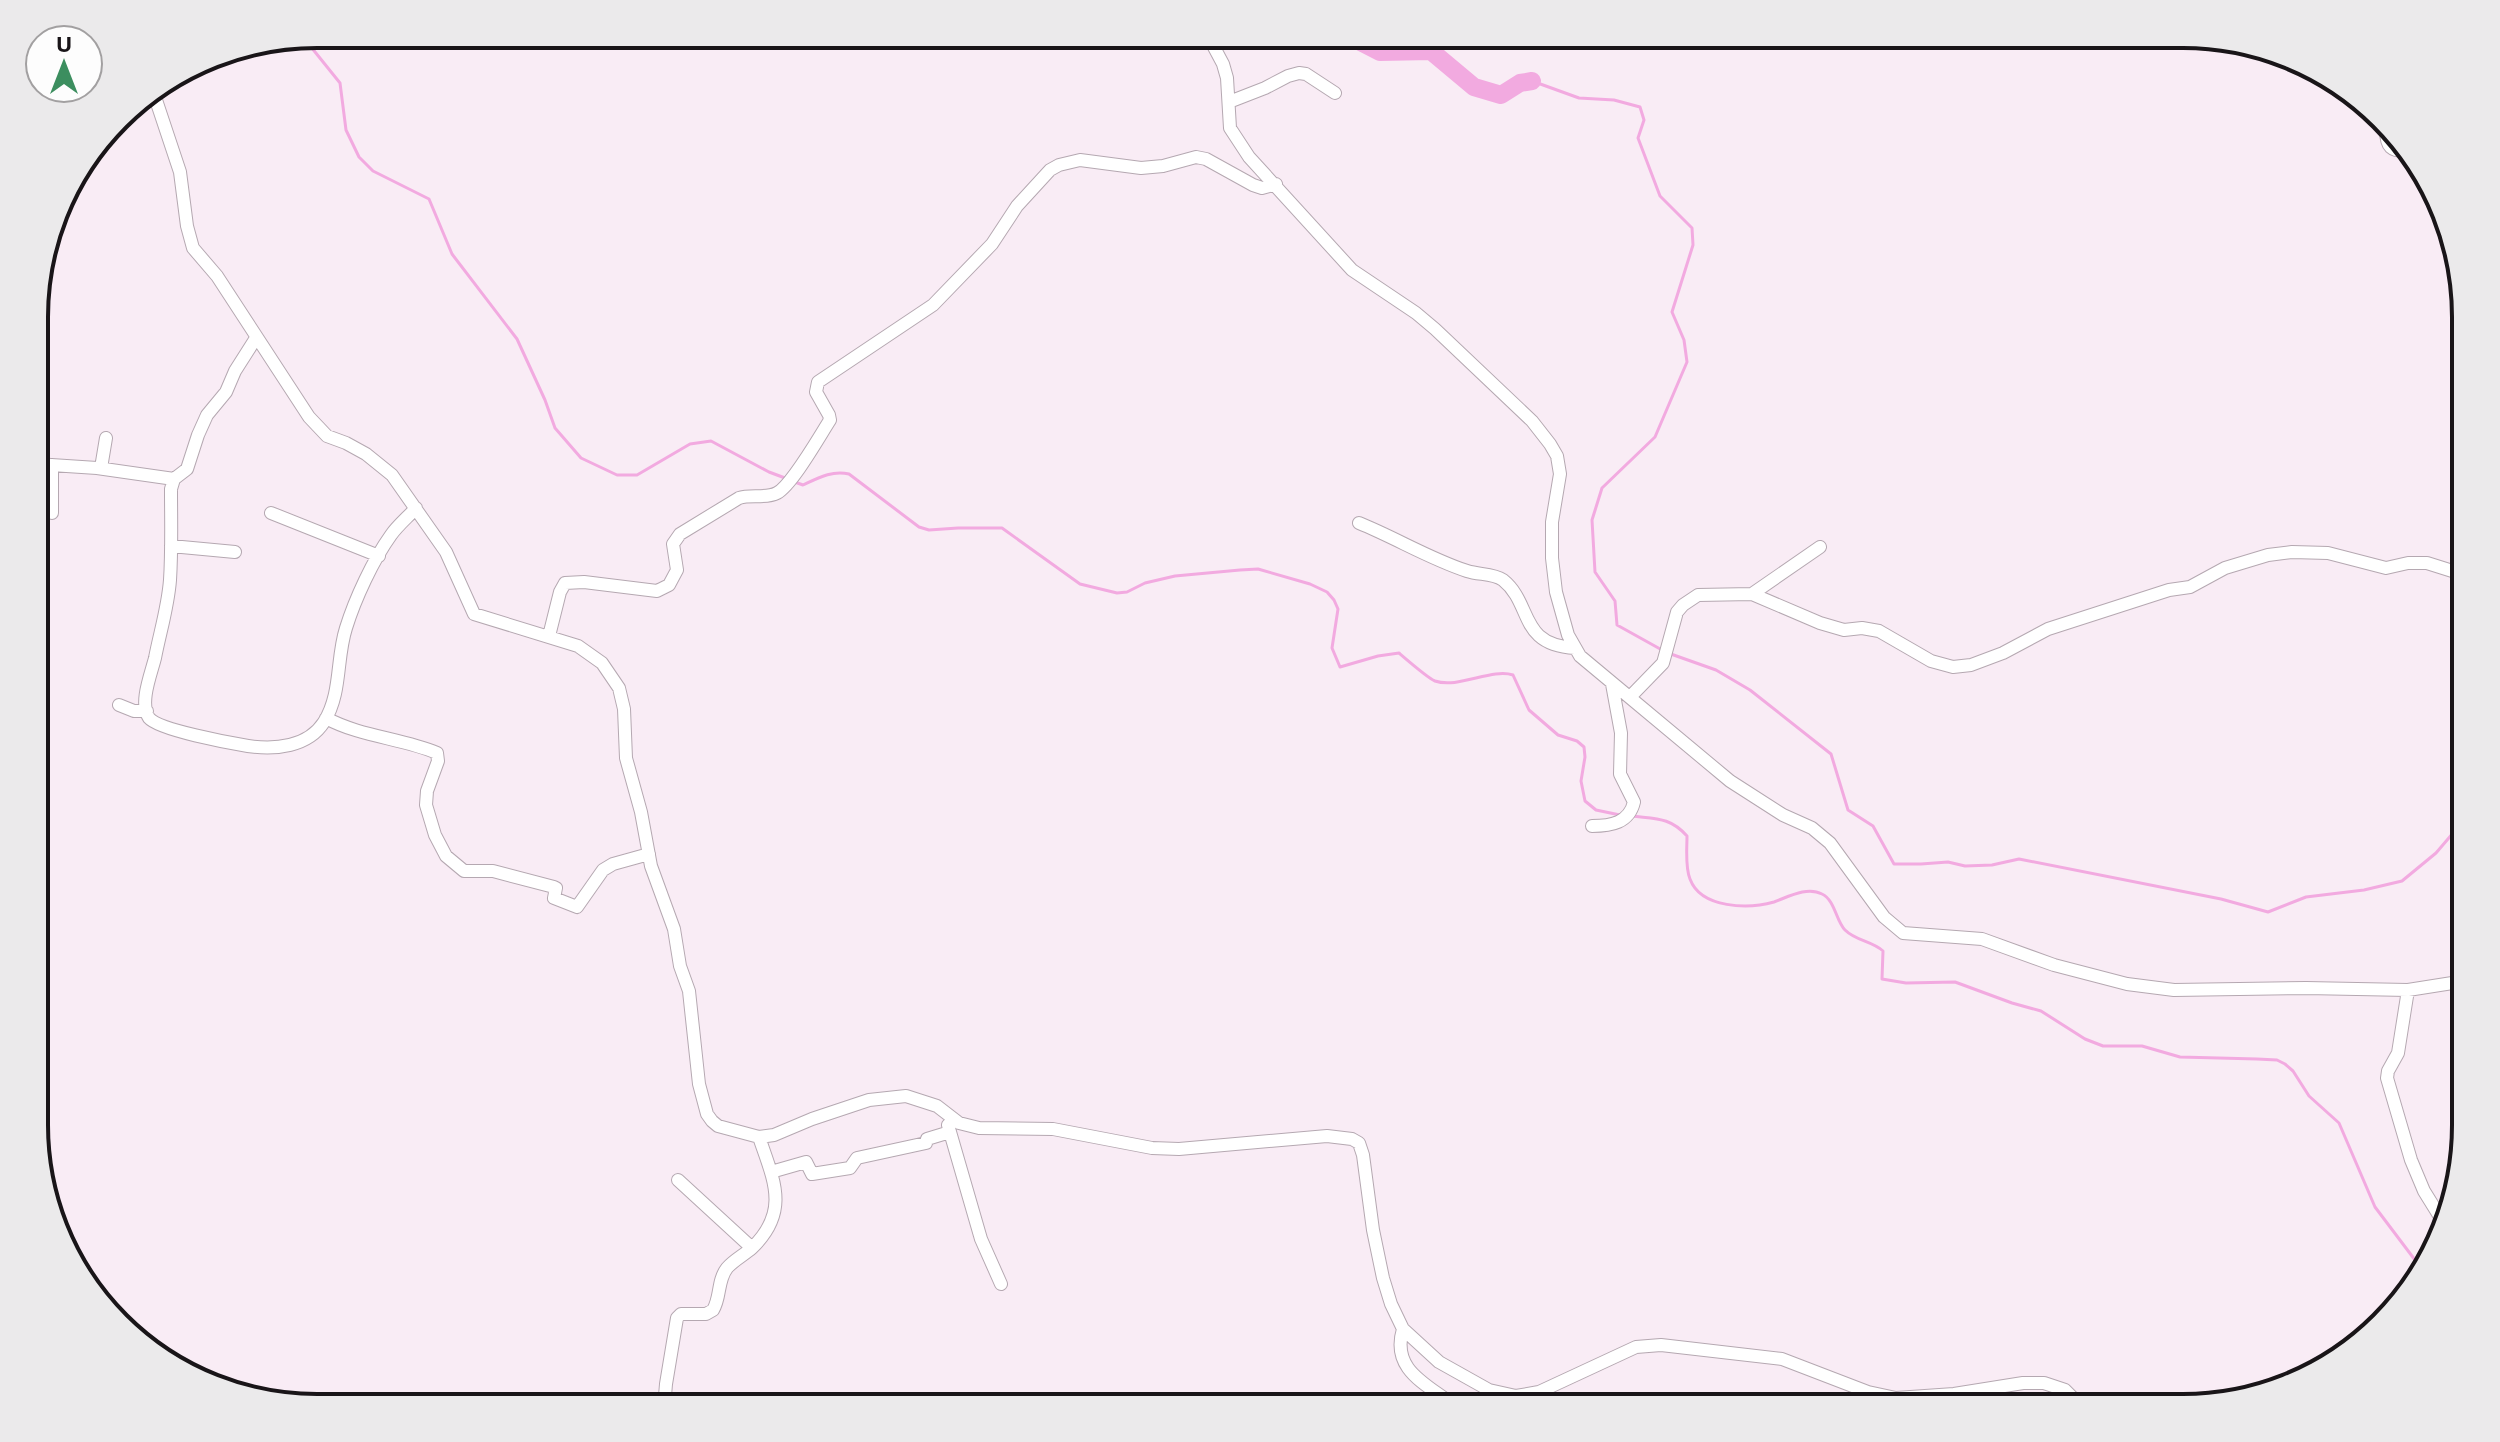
<svg xmlns="http://www.w3.org/2000/svg" width="2500" height="1442" font-family="'Open Sans',sans-serif">
  <style>
    .lines { fill: none; stroke-linecap: round; stroke-linejoin: round }
    .stream { stroke: #f2aae0; stroke-width: 3 }
    .river { stroke: #f2aae0; stroke-width: 18 }
    .minor-casing { stroke: #b5a8b1; stroke-width: 14 }
    .minor { stroke: #fff; stroke-width: 12 }
    .rim { fill: none; stroke: #191518; stroke-width: 4 }
  </style>
  <rect width="100%" height="100%" fill="#f9ecf5"/>
  <g class="lines">
    <path class="stream" d="M303,37L340,83L346,130L359,157L373,171L429,199L452,254L517,339L545,400L555,428L581,458L617,475H637L690,444L711,441L769,472L785,478
      M1532,81L1579,98L1614,100L1640,107L1644,120L1638,138L1660,196L1692,228L1693,245L1672,312L1684,340L1687,362L1655,437L1602,488L1592,520L1595,572L1615,601L1617,625L1662,650
      M792,481L803,485C818,478 832,470 849,474L919,527L929,530L958,528H1002L1080,584L1117,593L1127,592L1145,583L1175,576L1240,570L1258,569L1310,584L1327,592L1334,600L1338,609L1332,648L1340,667L1378,656L1399,653C1406,659 1428,678 1435,681C1458,689 1492,668 1513,675L1529,710L1558,735L1577,741L1584,747L1585,757L1581,781L1585,801L1596,810L1620,815
      M1668,653L1716,670L1750,690L1831,754L1848,810L1873,826L1894,864H1921L1948,862L1965,866L1992,865L2019,859L2221,899L2268,912L2306,897L2364,890L2402,881L2436,853L2465,819
      M1632,816C1656,819 1670,817 1687,836C1687,849 1685,867 1690,879C1701,909 1749,909 1774,902C1788,897 1807,886 1822,894C1835,900 1836,921 1845,930C1856,941 1872,941 1883,951L1882,979L1906,983L1955,982L2012,1003L2041,1011L2085,1039L2103,1046H2142L2180,1057L2257,1059L2277,1060L2285,1064L2293,1071L2309,1096L2339,1123L2375,1207L2418,1264L2421,1274"/>
    <path class="river" d="M1345,34L1380,52L1431,51L1474,87L1501,95L1520,83L1532,81"/>
    <g class="minor-casing">
      <path id="minor" d="M1207,34L1223,64L1227,78L1230,128L1249,157L1352,270L1416,313L1435,329L1532,421L1550,444L1557,456L1560,474L1552,522V558L1556,592L1568,635L1580,656L1730,781L1783,815L1812,828L1830,843L1884,917L1903,933L1982,939L2054,965L2127,984L2174,990L2306,988L2408,990L2465,981
        M153,91L180,172L187,226L193,248L217,276L309,417L327,436L346,443L366,454L392,475L446,552L474,614L578,646L602,663L619,688L624,709L626,758L641,812L651,866L674,929L680,966L689,991L699,1084L707,1114L712,1121L718,1126L759,1137L774,1135L812,1119L869,1100L906,1096L937,1106L959,1123L979,1128L1053,1129L1152,1148L1179,1149L1327,1136L1352,1139L1359,1143L1363,1155L1373,1230L1383,1278L1391,1304L1403,1329L1439,1362L1489,1390L1516,1396L1539,1392L1636,1347L1661,1345L1782,1359L1868,1392L1896,1398L1954,1394L2023,1383H2044L2065,1390L2082,1407
        M1229,102L1265,88L1288,76L1299,73L1306,74L1335,93
        M2386,130C2386,147 2391,152 2408,151
        M36,464L97,468L174,479L171,489C171,519 172,550 170,580C168,607 160,632 155,658C151,674 139,703 149,718C159,730 230,743 248,746C275,750 308,747 324,722C342,693 336,659 346,628C355,599 373,560 391,535C398,525 408,517 416,508
        M101,468L106,438
        M174,479L187,469L198,435L207,415L226,392L235,371L256,338
        M52,513V465
        M271,513L379,556
        M1359,523C1396,538 1430,559 1467,571C1479,575 1493,573 1503,580C1533,604 1518,645 1575,648
        M171,546L235,552
        M1752,594L1820,547
        M549,636L560,592L565,583L584,582L657,591L669,585L677,570L673,544L680,534L739,498C750,494 766,499 777,493C792,485 819,437 830,420L829,415L816,392L818,382L933,305L992,244L1017,206L1050,170L1059,165L1080,160L1141,168L1163,166L1196,157L1206,159L1253,185L1262,188L1276,184
        M1630,697L1663,663L1677,612L1683,605L1698,595L1752,594L1820,623L1844,630L1862,628L1879,631L1931,661L1953,667L1971,665L2003,653L2048,629L2169,590L2190,587L2225,568L2268,555L2292,552L2328,553L2386,568L2408,563H2427L2465,575
        M119,705L134,711H147
        M326,718C361,737 402,738 437,753L438,761L427,791L426,805L435,835L446,856L464,871H493L554,887L556,888L554,898L577,907L603,870L613,864L649,854
        M1592,826C1611,826 1629,823 1634,802L1620,774L1621,733L1612,684
        M2408,990L2398,1053L2388,1071L2387,1078L2411,1160L2424,1191L2442,1220
        M948,1125L981,1239L1001,1284
        M771,1172L806,1162L812,1174L850,1168L857,1158L926,1143L927,1139L950,1132
        M678,1180L752,1248
        M1403,1329C1390,1372 1430,1385 1457,1408
        M595,1408L623,1405L664,1407
        M664,1408L666,1384L677,1318L681,1314H706L713,1310C721,1297 717,1281 727,1268C734,1260 744,1255 752,1248C790,1211 774,1181 759,1137"/>
    </g>
    <use href="#minor" class="minor"/>
  </g>
  <path d="M0 0H2500V1442H0ZM317 48H2183A269 269 0 0 1 2452 317V1125A269 269 0 0 1 2183 1394H317A269 269 0 0 1 48 1125V317A269 269 0 0 1 317 48Z" fill="#ebeaeb" fill-rule="evenodd"/>
  <path class="rim" d="M317 48H2183A269 269 0 0 1 2452 317V1125A269 269 0 0 1 2183 1394H317A269 269 0 0 1 48 1125V317A269 269 0 0 1 317 48Z"/>
  <g transform="translate(64 64)"><circle r="38" fill="#fdfdfd" stroke="#a2a0a1" stroke-width="2"/>
  <path d="M0-6L14 30L0 20L-14 30Z" fill="#3c8e5f"/>
  <text y="-12" font-size="22" font-weight="bold" text-anchor="middle" fill="#191518">U</text>
  </g>
</svg>
